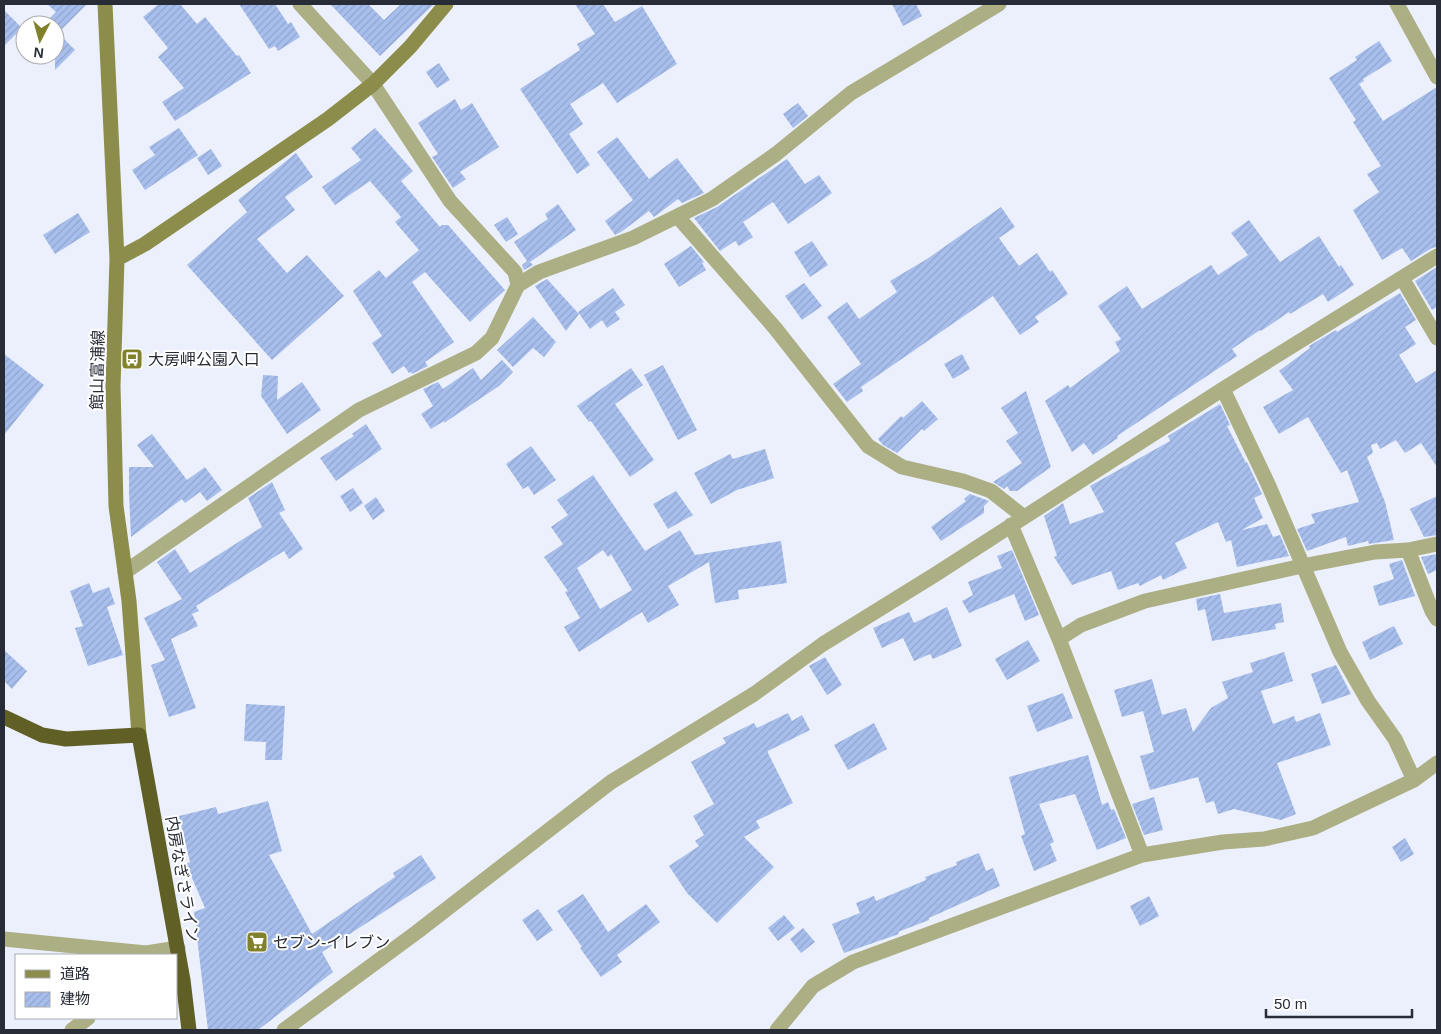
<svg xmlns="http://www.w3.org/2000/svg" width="1441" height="1034" font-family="Helvetica,'Noto Sans JP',sans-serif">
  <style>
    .building { fill: url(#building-hatch); fill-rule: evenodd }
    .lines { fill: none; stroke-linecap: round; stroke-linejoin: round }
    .street { stroke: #acae83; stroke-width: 15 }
    .secondary { stroke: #8c8d4b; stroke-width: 15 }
    .highway { stroke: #5f5f26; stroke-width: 15 }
    .labels { text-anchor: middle; stroke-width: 4; stroke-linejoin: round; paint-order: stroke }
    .poi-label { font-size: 16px; fill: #272c37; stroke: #fff; text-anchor: start }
    .street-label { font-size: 16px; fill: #272c37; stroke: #fff }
  </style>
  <defs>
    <pattern id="building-hatch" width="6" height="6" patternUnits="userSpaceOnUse" patternTransform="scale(1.25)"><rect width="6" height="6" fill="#a8bfed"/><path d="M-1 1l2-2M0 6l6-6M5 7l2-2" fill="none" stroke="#91a4cc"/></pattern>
  </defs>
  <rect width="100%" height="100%" fill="#ebf0fc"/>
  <path class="building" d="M47,4H87L58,33L75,50L55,70V25H43L56,12Z
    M159,4H180L197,24L205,17L237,56L239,55L251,73L175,121L162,102L184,88L158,57L168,48L143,17Z
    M239,4H275L288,24L291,22L300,37L278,51L275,46L269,49Z
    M330,4H368L384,20L401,4H434L380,56Z
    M575,4H603L615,22L642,6L677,64L617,103L603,83L570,104L583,124L569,134L590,165L577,174L520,89L580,50L577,44L595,34Z
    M892,4H916L922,16L903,26Z
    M4,10L22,28L4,46Z
    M1379,41L1392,61L1363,79L1364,81L1359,84L1383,121L1437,87V247L1432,248L1411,261L1402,248L1382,260L1353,210L1379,192L1367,174L1381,166L1353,122L1356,120L1329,78L1357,60L1355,57Z
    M439,63L450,80L437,88L426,72Z
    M455,99L461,110L472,103L499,147L460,172L466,179L453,188L432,157L438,154L418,123Z
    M798,103L808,116L793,128L783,114Z
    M179,128L198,155L145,190L132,170L155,155L149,147Z
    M375,128L413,171L401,181L440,227L442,225H448L505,290L470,322L425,272L412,282L454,342L425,362L428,366L412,374L411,372L409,373L404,366L392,374L372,343L382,336L353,291L379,270L386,278L419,250L395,222L401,217L370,181L335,205L322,187L361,160L351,148Z
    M617,137L649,179L677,158L704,193L682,203L678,199L654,217L649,211L621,232L615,235L605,221L633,200L597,152Z
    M211,149L222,166L208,175L197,158Z
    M296,153L313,177L285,197L295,210L257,239L287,273L307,255L344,296L272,360L187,265L247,212L238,200Z
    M787,159L805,184L819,175L832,193L788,224L773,202L743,222L753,237L739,246L735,241L720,251L694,218L717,207Z
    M558,204L576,230L530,262L533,265L524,270L522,265L527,261L514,242L548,219L545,214Z
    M1001,207L1015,227L999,238L1019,266L1037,253L1050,272L1052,270L1068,294L1035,317L1039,322L1020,335L993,296L861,387L863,391L847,402L833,384L861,364L827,317L847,302L859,319L897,292L890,281L927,259Z
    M78,213L90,232L55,254L43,235Z
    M507,217L518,234L506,242L494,225Z
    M1249,220L1280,262L1319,236L1339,267L1341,265L1354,285L1328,302L1323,294L1290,314L1289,312L1261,331L1260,330L1232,349L1237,356L1117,436L1118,438L1093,455L1084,443L1072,452L1045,401L1068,385L1070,388L1120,351L1115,342L1121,339L1098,306L1127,286L1142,309L1211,265L1218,275L1248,255L1231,233Z
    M812,241L828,265L810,277L794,252Z
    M691,246L704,262L702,263L706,270L679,287L664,264Z
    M1437,267V307L1432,310L1415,281Z
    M547,279L579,314L566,331L535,286Z
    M804,283L822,306L802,320L785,296Z
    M613,288L625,305L615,312L620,319L607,328L602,320L590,329L578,312Z
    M1400,293L1416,320L1405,327L1416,344L1399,355L1416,383L1437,370V467L1421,443L1405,453L1396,440L1380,449L1377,443L1371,445L1373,453L1367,457L1385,502L1394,540L1369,544L1368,541L1348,546L1346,537L1307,551L1297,529L1315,523L1311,514L1359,502L1347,470L1341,473L1308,417L1279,434L1263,407L1293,390L1279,371L1310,348L1309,346L1336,330L1337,332Z
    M533,317L556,342L544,357L533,348L513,367L497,350Z
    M4,354L44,385L4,435Z
    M962,354L970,369L953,379L944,364Z
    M502,360L513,372L499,386L444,423V421L431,429L421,414L433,406L423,389L438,382L443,389L473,368L481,380Z
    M663,365L697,430L678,440L644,375Z
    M631,368L643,385L615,404L654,460L630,477L591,421L589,422L577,406Z
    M263,375L278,376L277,400L302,382L321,410L287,434L261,396Z
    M1026,391L1051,467L1017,491H1010L1007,486L1004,489L993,482L1022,463L1006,441L1018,433L1001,408Z
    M922,401L938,419L924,431L922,429L897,453L883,445L878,439L901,416L903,418Z
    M1220,404L1230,425L1227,426L1246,463L1247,462L1262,494L1254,498L1263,518L1242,530L1267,524L1273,537L1280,535L1289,556L1237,567L1231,540L1226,542L1218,522L1175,543L1187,568L1163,580L1161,575L1140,586L1138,583L1118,590L1111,571L1072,585L1054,557L1057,556L1044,516L1063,503L1070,524L1104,512L1090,486L1170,441L1168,436Z
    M366,424L382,449L336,481L320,458L354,436L352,434Z
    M152,434L187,480L205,467L222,490L207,501L200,492L185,503L182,499L131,537L129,494V467H154L137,445Z
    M531,446L556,480L534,495L528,486L523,489L506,464Z
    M765,449L774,478L737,490L711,504L694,473L730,454L733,459Z
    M593,475L645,551L680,530L695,555L781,541L787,583L738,590L739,599L715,603L709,562L668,586L679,605L648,623L642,612L579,652L564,627L580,618L565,592L568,591L544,557L563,544L551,527L568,515L557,500ZM603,550L608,557L611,554L632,590L600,609L577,568Z
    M272,482L285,510L279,513L303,549L289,559L284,551L196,606L199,611L192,614L198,626L171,639L196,708L169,717L151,665L165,660L144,618L182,599L157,562L175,549L190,573L262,527L248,498Z
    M353,488L363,503L350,512L340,496Z
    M676,491L693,515L668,529L653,504Z
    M970,494L989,501L984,506V513L941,541L931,527L966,501L964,499Z
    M1437,496V535L1424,537L1410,509Z
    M376,497L385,511L373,520L364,506Z
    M1012,550L1039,615L1025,621L1014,594L969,613L962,601L973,595L968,582L1002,568L997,556Z
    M1437,554V570L1428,574L1421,557Z
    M1402,560L1415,596L1379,606L1373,586L1394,579L1389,564Z
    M89,583L93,593L109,587L115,604L107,607L123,655L88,666L75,628L83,626L70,591Z
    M1220,594L1224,613L1281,603L1284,622L1275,624L1276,629L1212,641L1205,609L1198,611L1196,599Z
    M947,607L962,646L933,659L930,654L914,661L903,638L882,648L873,628L909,612L914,623Z
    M1394,626L1403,644L1370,660L1362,642Z
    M1028,640L1040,661L1007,680L995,659Z
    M4,650L27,671L12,689L4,681Z
    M1284,652L1293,681L1261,691L1273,724L1294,716L1296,722L1320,713L1331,745L1277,763L1296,814L1281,820L1234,809L1218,814L1214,801L1206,803L1198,777L1150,790L1140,756L1154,752L1143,711L1122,717L1114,690L1152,679L1162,715L1186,708L1193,732L1211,708L1228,698L1222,682L1253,672L1250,663Z
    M825,657L842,685L827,695L809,666Z
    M1336,665L1351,694L1322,704L1311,674Z
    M1063,693L1073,718L1037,732L1027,706Z
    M246,704L285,706L282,760H265L266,742L244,741Z
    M788,713L792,721L802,715L810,730L768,751V753L793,803L756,821L760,828L744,837L774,867L717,923L687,893L669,866L699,846L695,841L704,835L693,816L714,804L691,762L726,743L723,738L754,723L757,728Z
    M874,723L887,749L848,770L834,745Z
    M1088,755L1102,805L1108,802L1111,810L1114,809L1126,838L1097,850L1075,794L1039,804L1054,842L1050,844L1057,861L1034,871L1021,836L1025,834L1009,777Z
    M1154,797L1163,830L1144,835L1132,804Z
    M268,801L282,851L269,855L312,934L395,877L393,873L421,855L436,878L322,952L333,972L258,1030H208L194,912L205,908L186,864L190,862L179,816L216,807L218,814Z
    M1405,838L1414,854L1401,862L1392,847Z
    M979,853L986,871L993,868L1000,886L929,918V920L898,932L899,934L844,953L832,924L860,913L856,903L874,896L876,901L926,880L925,877L957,865L956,862Z
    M583,894L608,932L646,904L660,922L617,955L622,962L601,977L580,948L582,947L557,911Z
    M1149,896L1159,916L1140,926L1130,906Z
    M538,909L553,930L537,941L522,920Z
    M784,915L795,928L778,941L768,928Z
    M803,928L815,942L801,953L790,939Z"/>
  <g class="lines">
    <path class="street" d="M300,4L373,84L450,201L515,272L518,285
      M1397,4L1437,77
      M678,217L775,328L868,446L902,467L963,481L991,491L1024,517
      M1402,278L1437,338
      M1223,389L1268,484L1340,652L1368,701L1395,739L1414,780
      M1011,525L1059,639L1142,855
      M1408,550L1432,611L1437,619
      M125,572L359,410L476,353L492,338L518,285L539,272L633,238L712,199L776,154L851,93L999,4
      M1059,639L1081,625L1145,601L1302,566L1375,552L1408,550L1437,544
      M4,939L146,953L178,948
      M72,1030L88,1018
      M284,1030L417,932L611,782L754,694L823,644L936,574L1223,389L1437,256
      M777,1030L813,986L853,962L1142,855L1223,842L1264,839L1313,828L1414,780L1437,763"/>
    <path class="secondary" d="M105,4L117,259L113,386L116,506L129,601L139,735
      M117,259L145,244L328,119L373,84L410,47L446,4"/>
    <path class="highway" d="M4,717L42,735L66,739L139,735L183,980L189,1030"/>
  </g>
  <defs>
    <g id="bus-square" transform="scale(1.125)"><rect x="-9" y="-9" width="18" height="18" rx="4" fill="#80812a" stroke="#fff"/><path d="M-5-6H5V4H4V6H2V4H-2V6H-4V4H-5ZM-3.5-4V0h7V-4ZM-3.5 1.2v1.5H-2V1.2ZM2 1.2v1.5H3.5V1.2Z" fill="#fff"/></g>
    <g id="supermarket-square" transform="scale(1.125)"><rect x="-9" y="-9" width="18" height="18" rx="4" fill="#80812a" stroke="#fff"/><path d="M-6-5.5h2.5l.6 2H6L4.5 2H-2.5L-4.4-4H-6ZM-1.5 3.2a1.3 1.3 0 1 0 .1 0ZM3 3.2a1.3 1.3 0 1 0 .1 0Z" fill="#fff"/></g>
  </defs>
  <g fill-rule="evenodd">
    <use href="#bus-square" x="132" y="359"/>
    <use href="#supermarket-square" x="257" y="942"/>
  </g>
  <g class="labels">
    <g class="poi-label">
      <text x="148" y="365">大房岬公園入口</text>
      <text x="273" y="948">セブン-イレブン</text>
    </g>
    <g class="street-label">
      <text transform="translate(97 370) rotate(-89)" y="6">館山富浦線</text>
      <text transform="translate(183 879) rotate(80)" y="6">内房なぎさライン</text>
    </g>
  </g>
  <rect width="1441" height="1034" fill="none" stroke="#272c37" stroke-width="10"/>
  <rect x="15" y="954" width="162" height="65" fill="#ffffff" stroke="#a9abaf"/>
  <rect x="25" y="970" width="25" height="8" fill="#8c8d4b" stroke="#a9abaf"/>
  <text x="60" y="979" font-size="15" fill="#272c37">道路</text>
  <rect x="25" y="992" width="25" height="15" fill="url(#building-hatch)" stroke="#a9abaf"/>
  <text x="60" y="1004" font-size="15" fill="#272c37">建物</text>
  <g transform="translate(40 40) rotate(186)"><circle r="24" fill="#ffffff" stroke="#a9abaf"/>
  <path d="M0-4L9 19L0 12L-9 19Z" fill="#80812a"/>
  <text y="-8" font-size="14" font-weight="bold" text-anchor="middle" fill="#272c37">N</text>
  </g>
  <path d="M1266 1009v8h146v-8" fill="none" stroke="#272c37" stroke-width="2.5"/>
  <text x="1274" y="1009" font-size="15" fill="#272c37" stroke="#ffffff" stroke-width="4" paint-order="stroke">50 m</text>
</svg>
